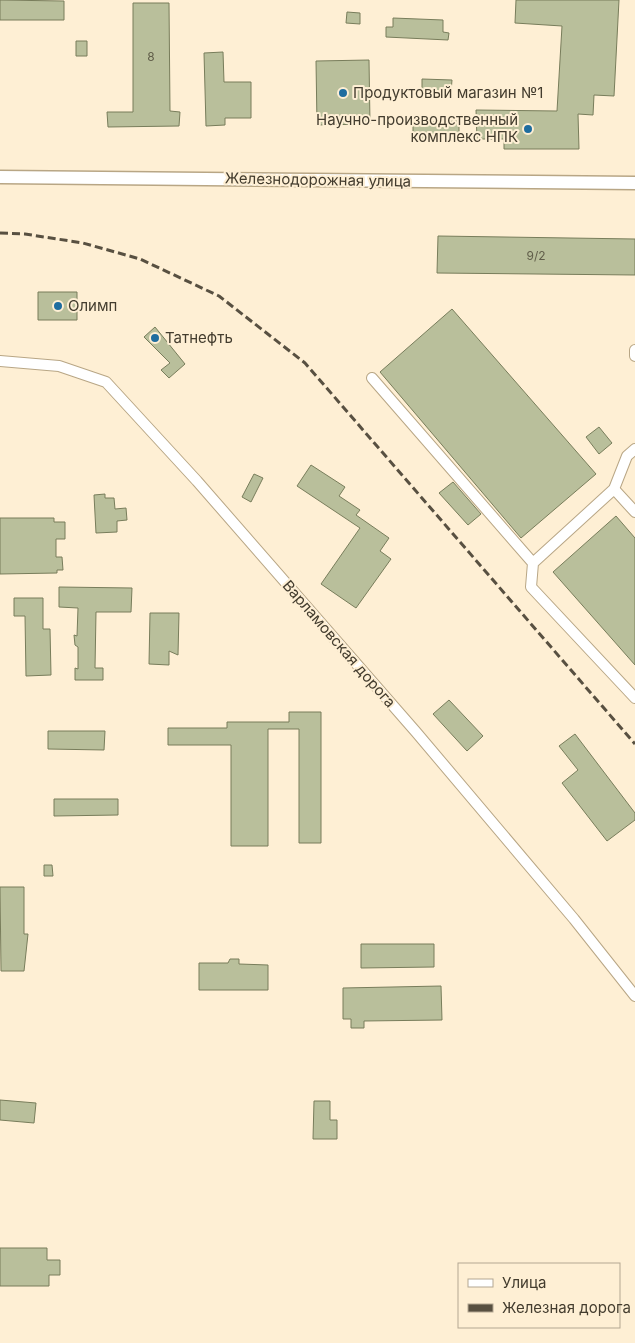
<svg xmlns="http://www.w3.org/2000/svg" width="635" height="1343" font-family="Inter,sans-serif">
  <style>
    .building { fill: #b9bf9b; stroke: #787d5b }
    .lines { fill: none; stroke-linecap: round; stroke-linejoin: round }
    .minor-casing { stroke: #b8a685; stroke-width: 12 }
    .major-casing { stroke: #b8a685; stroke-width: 15 }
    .minor { stroke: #fff; stroke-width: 10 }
    .major { stroke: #fff; stroke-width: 12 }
    .rail { stroke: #585041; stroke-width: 3; stroke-dasharray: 8 4; stroke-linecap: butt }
    .poi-dot { fill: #1f6d9f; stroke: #feefd4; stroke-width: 2 }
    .labels { text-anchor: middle; stroke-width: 4; stroke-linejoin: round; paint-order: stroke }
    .number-label { font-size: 12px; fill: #605d49 }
    .poi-label { font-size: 15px; fill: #433c2e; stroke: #feefd4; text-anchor: start }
    .street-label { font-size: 15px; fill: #433c2e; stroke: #feefd4 }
  </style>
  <rect width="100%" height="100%" fill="#feefd4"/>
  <path class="building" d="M0,0L64,1V20H0Z
    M516,0H619L614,96L594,95L593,115L578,114L579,149H504V139H477L476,110L557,111L562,26L515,23Z
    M133,3H169L170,111L180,112L179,126L108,127L107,112H133Z
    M347,12L360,13V24L346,23Z
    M393,18L443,20V32L449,33L448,40L386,37V27H393Z
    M76,41H87V56H76Z
    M223,52L224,82H251V118H225V125L206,126L204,53Z
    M369,60L370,124L317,125L316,61Z
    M422,79L452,80L451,92H422Z
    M459,121V140H413V122Z
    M438,236L635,239V275L437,273Z
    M38,292H77V320H38Z
    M452,309L596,474L521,538L380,372Z
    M155,327L185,364L169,378L161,370L170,363L144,337Z
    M599,427L612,443L599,454L586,437Z
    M311,465L345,487L339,496L360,510L356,515L389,538L380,551L391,559L356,608L321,584L360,528L297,486Z
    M254,474L263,478L251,502L242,497Z
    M453,482L481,514L468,525L439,493Z
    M105,494V498H114L115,509L126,508L127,520L117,521V532L96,533L94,495Z
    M616,516L635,538V665L553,572Z
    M0,518H54V522H65V539H56V557H62L63,570H57V573L0,574Z
    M59,587L132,588L131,612H96L95,668H103V680H75V668L78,669V647L75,645L74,635L77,636L78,608L59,607Z
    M14,598H43V629H50L51,675L26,676L25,616H14Z
    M150,613H179L178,655L169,651V665L149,664Z
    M449,700L483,736L467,751L433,714Z
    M289,712H321V843H299V729H268V846H231V745H168V728H227V722H289Z
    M48,731H105L104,750L48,749Z
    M575,734L635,813V820L607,841L562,783L578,770L559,746Z
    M54,799H118V815L54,816Z
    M44,865H52L53,876H44Z
    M0,887H24V934H28L24,971H1Z
    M361,944H434V967L361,968Z
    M230,959H239V964L268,965V990H199V963H228Z
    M441,986L442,1020L364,1021V1028H351V1019H343V988Z
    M0,1100L36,1103L34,1123L0,1120Z
    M314,1101H330V1120H337V1139H313Z
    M0,1248H47V1260H60V1275H49V1286H0Z"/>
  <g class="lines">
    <g class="minor-casing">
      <path id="minor" d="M635,350V356
        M0,361L59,366L106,382L197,481L416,732L574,919L635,996
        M372,378L533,563L531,587L635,698
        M635,449L627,456L614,489L635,512
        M533,563L614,489"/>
    </g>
    <g class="major-casing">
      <path id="major" d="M0,177L635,183"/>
    </g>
    <use href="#minor" class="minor"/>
    <use href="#major" class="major"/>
    <path class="rail" d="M0,233L25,234L83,243L140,259L219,296L305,363L635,744"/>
  </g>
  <g class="poi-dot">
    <circle cx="343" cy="93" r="5"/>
    <circle cx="528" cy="129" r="5"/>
    <circle cx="58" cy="306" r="5"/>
    <circle cx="155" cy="338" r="5"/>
  </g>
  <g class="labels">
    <g class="number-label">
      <text x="151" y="61">8</text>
      <text x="536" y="260">9/2</text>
    </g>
    <g class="poi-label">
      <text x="353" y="98">Продуктовый магазин №1</text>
      <text x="518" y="125" text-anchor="end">Научно-производственный<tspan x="518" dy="17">комплекс НПК</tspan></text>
      <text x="68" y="311">Олимп</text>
      <text x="165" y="343">Татнефть</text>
    </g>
    <g class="street-label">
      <text transform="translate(318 180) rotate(1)" y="5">Железнодорожная улица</text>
      <text transform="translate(339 644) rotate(49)" y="5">Варламовская дорога</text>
    </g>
  </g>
  <rect x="458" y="1263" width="162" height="65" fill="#feefd4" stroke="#b3a792"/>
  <rect x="468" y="1279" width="25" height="8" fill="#ffffff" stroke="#b3a792"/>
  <text x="502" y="1288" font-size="15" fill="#433c2e">Улица</text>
  <rect x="468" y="1304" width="25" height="8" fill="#585041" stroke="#b3a792"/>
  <text x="502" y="1313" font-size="15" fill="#433c2e">Железная дорога</text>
</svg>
